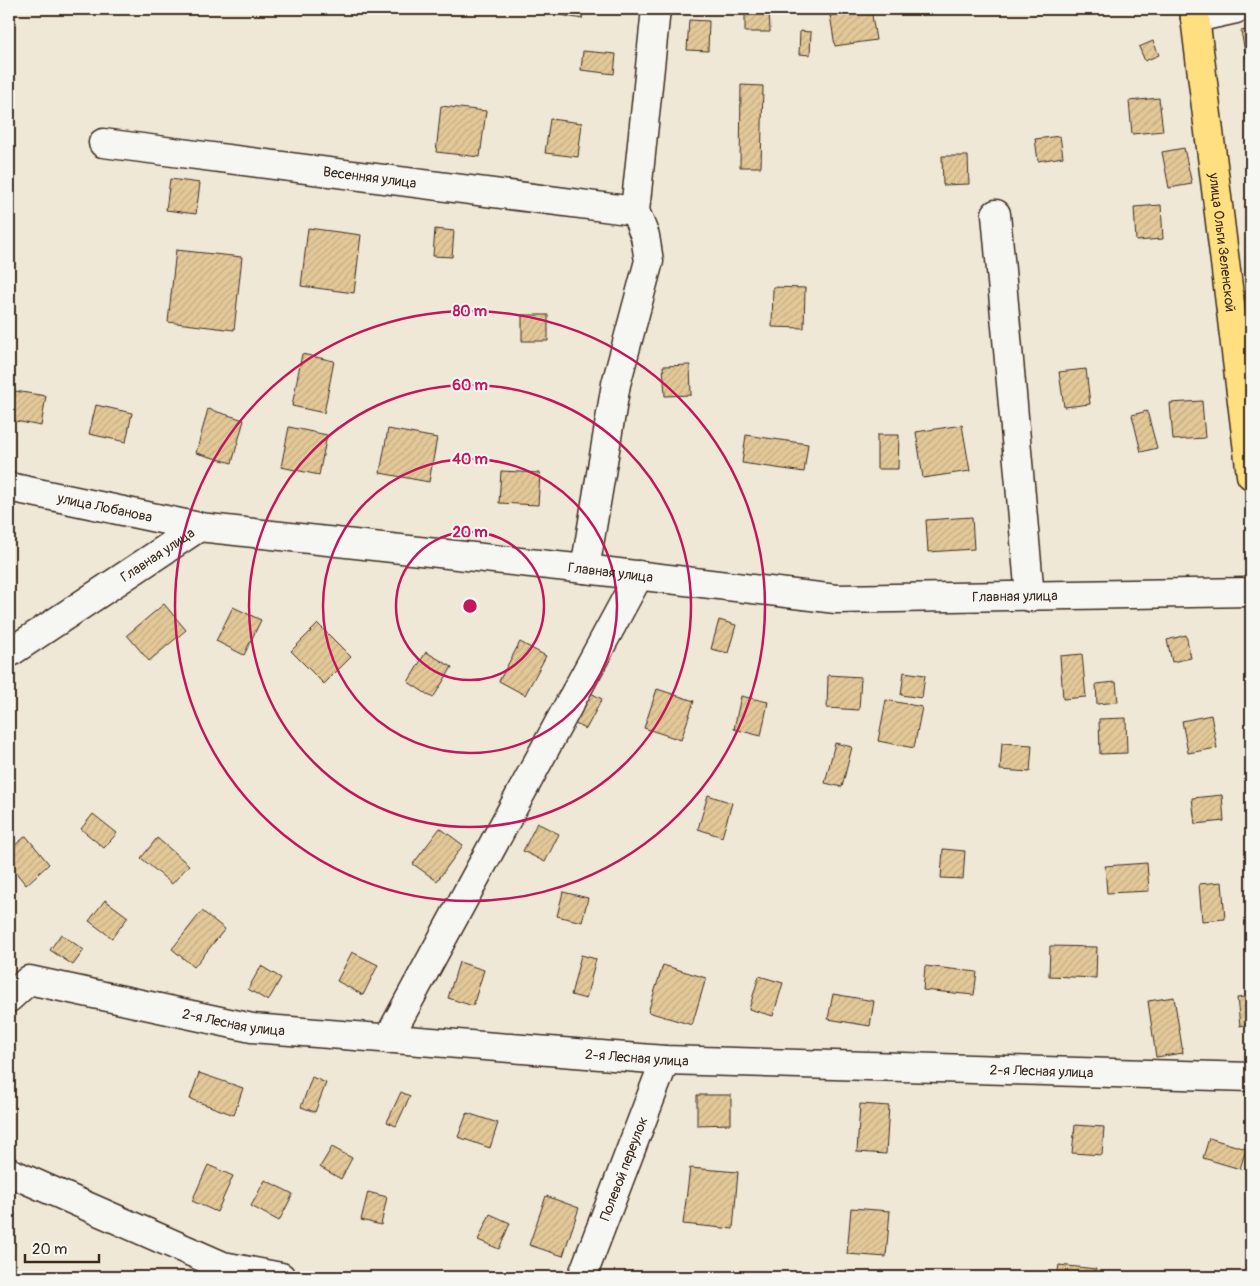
<svg xmlns="http://www.w3.org/2000/svg" width="1260" height="1286" font-family="Pangolin,sans-serif">
  <style>
    .building { fill: url(#building-hatch); stroke: #3b2a1e }
    .lines { fill: none; stroke-linecap: round; stroke-linejoin: round }
    .minor-casing { stroke: #3b2a1e; stroke-width: 31 }
    .major-casing { stroke: #3b2a1e; stroke-width: 31 }
    .minor { stroke: #f6f6f2; stroke-width: 28 }
    .major { stroke: #ffdf80; stroke-width: 28 }
    .ring { fill: none; stroke: #c2185b; stroke-width: 2.5 }
    .labels { text-anchor: middle; stroke-width: 4; stroke-linejoin: round; paint-order: stroke }
    .street-label { font-size: 14px; fill: #3b2a1e; stroke: #f6f6f2 }
    .centre { fill: #c2185b; stroke: #f6f6f2; stroke-width: 2.5 }
    .ring-label { font-size: 15px; text-anchor: middle; font-weight: bold; fill: #c2185b; stroke: #f6f6f2; stroke-width: 4; stroke-linejoin: round; paint-order: stroke }
  </style>
  <defs>
    <pattern id="building-hatch" width="6" height="6" patternUnits="userSpaceOnUse" patternTransform="scale(1.25)"><rect width="6" height="6" fill="#e3c999"/><path d="M-1 1l2-2M0 6l6-6M5 7l2-2" fill="none" stroke="#c4ad83"/></pattern>
  </defs>
  <rect width="100%" height="100%" fill="#f0e8d7"/>
  <filter id="ink" filterUnits="userSpaceOnUse"><feTurbulence type="fractalNoise" baseFrequency=".02" numOctaves="2"/><feDisplacementMap in="SourceGraphic" scale="10" xChannelSelector="R" yChannelSelector="G"/><feConvolveMatrix kernelMatrix="1 2 1 2 8 2 1 2 1" color-interpolation-filters="sRGB"/></filter>
  <g filter="url(#ink)">
    <path class="building" d="M546,9H584L582,19L545,12Z
      M745,9H769L770,32H745Z
      M871,9L876,40L835,46L830,15Z
      M689,20L709,21L708,51L687,50Z
      M1251,29V73H1249L1241,31Z
      M800,31L811,32L810,55L799,54Z
      M1153,41L1159,55L1145,61L1139,47Z
      M583,51L616,54L614,74L581,70Z
      M741,85L763,86L761,167H740Z
      M1159,98L1163,131L1132,134L1129,101Z
      M441,106L486,111L480,157L436,152Z
      M550,119L582,123L578,157L545,153Z
      M1060,136L1063,157L1038,161L1035,139Z
      M1184,148L1192,184L1169,188L1162,152Z
      M942,156H968L969,184L943,185Z
      M170,179L200,183L196,214L166,210Z
      M1161,205L1163,239L1136,241L1134,207Z
      M308,228L361,235L354,293L301,286Z
      M435,229L454,231L452,257L433,256Z
      M176,250L242,257L234,330L168,322Z
      M773,287L805,288L804,328L772,327Z
      M522,315H548V341H522Z
      M302,354L334,361L324,413L292,406Z
      M690,365L691,395L665,396L663,366Z
      M1086,369L1090,404L1064,407L1059,372Z
      M15,391L46,396L41,426L10,420Z
      M1202,401L1205,438L1173,440L1170,403Z
      M96,405L132,413L126,442L89,434Z
      M208,409L244,420L232,463L196,453Z
      M1147,411L1157,448L1141,452L1132,415Z
      M962,425L970,471L923,478L916,432Z
      M289,427L327,435L319,475L281,467Z
      M388,429L437,438L429,482L380,473Z
      M746,435L808,444L804,472L742,463Z
      M877,435H899L898,469H877Z
      M501,471L540,473L538,505L499,503Z
      M972,517L974,549L928,552L926,520Z
      M164,604L186,630L149,661L127,635Z
      M233,607L261,620L244,655L216,641Z
      M719,620L736,625L728,653L711,649Z
      M318,624L351,657L324,684L291,651Z
      M1186,635L1191,658L1172,662L1167,640Z
      M520,642L546,656L525,695L499,681Z
      M426,652L452,667L433,698L408,682Z
      M1082,654L1086,697L1063,699L1060,656Z
      M904,672L925,675L922,698L901,695Z
      M828,675L861,677L859,710L827,708Z
      M1116,682L1118,702L1097,704L1096,684Z
      M657,689L694,701L681,740L644,728Z
      M587,691L602,699L586,729L571,722Z
      M741,696L768,702L761,736L734,729Z
      M886,700L922,707L914,748L878,741Z
      M1211,715L1217,748L1188,753L1182,721Z
      M1126,718L1127,753L1100,754L1099,719Z
      M835,743L852,747L842,787L825,783Z
      M1002,743L1032,745L1030,772L1000,770Z
      M708,795L732,803L722,837L698,829Z
      M1222,795L1224,821L1195,824L1192,798Z
      M93,814L117,833L104,848L81,829Z
      M537,823L559,834L545,862L523,851Z
      M440,828L463,845L437,881L413,864Z
      M26,836L49,864L26,885L9,864V850Z
      M157,838L189,865L172,884L141,858Z
      M943,849L965,851L963,879L941,878Z
      M1147,863L1149,891L1107,893L1105,866Z
      M1222,882L1225,919L1202,921L1199,884Z
      M563,892L588,898L582,922L557,916Z
      M105,900L128,917L112,938L89,921Z
      M202,911L225,929L194,967L172,949Z
      M61,934L84,950L73,965L50,950Z
      M1050,946L1097,947L1096,978L1049,976Z
      M352,952L378,965L363,995L337,981Z
      M581,955L596,959L586,999L571,995Z
      M459,962L484,970L473,1006L448,998Z
      M663,965L706,978L692,1025L648,1012Z
      M261,966L281,978L268,1001L248,989Z
      M925,966L977,972L974,995L923,990Z
      M759,976L783,983L773,1016L749,1009Z
      M833,994L874,1001L870,1026L828,1019Z
      M1251,996V1024L1240,1026L1237,998Z
      M1174,997L1183,1053L1156,1057L1148,1001Z
      M199,1073L243,1088L234,1115L190,1099Z
      M312,1077L326,1083L315,1112L301,1107Z
      M401,1092L410,1096L396,1126L387,1122Z
      M697,1095H731V1124L697,1125Z
      M860,1104L889,1106L886,1154L857,1152Z
      M467,1113L498,1123L490,1148L458,1137Z
      M1075,1125L1104,1127L1102,1155L1072,1153Z
      M1209,1138L1246,1149L1240,1169L1203,1158Z
      M332,1147L352,1158L341,1179L320,1167Z
      M208,1165L233,1176L217,1212L192,1201Z
      M690,1168L738,1172L733,1229L683,1224Z
      M265,1180L293,1194L279,1221L251,1206Z
      M368,1192L387,1197L381,1225L361,1220Z
      M546,1196L579,1208L563,1256L529,1245Z
      M851,1208L890,1211L886,1257L847,1254Z
      M490,1214L510,1223L499,1249L478,1240Z
      M1059,1265L1096,1269L1095,1277H1057Z"/>
    <g class="lines">
      <g class="minor-casing">
        <g id="minor">
          <path d="M1195,18L1236,9"/>
          <path id="s1" d="M103,143L635,211"/>
          <path d="M996,214L1030,597"/>
          <path id="s2" d="M9,487L199,527"/>
          <path d="M585,569L616,384L649,261L645,236L635,211L656,9"/>
          <path id="s3" d="M9,653L199,527L585,569L836,599L1251,592"/>
          <path id="s4" d="M9,998L29,980L252,1028L665,1060L1251,1077"/>
          <path d="M388,1039L639,575"/>
          <path d="M9,1172L223,1266L281,1277"/>
          <path id="s5" d="M582,1277L665,1060"/>
        </g>
      </g>
      <g class="major-casing">
        <g id="major">
          <path id="s6" d="M1194,9L1251,475"/>
        </g>
      </g>
      <use href="#minor" class="minor"/>
      <use href="#major" class="major"/>
    </g>
  </g>
  <g class="ring">
    <circle cx="470" cy="606" r="74"/>
    <circle cx="470" cy="606" r="147"/>
    <circle cx="470" cy="606" r="221"/>
    <circle cx="470" cy="606" r="295"/>
  </g>
  <g class="labels">
    <g class="street-label">
      <text dy="5" stroke="none"><textPath href="#s1" startOffset="269">Весенняя улица</textPath></text>
      <text dy="5" stroke="none"><textPath href="#s6" startOffset="235">улица Ольги Зеленской</textPath></text>
      <text dy="5" stroke="none"><textPath href="#s2" startOffset="98">улица Лобанова</textPath></text>
      <text dy="5" stroke="none"><textPath href="#s3" startOffset="178">Главная улица</textPath></text>
      <text dy="5" stroke="none"><textPath href="#s3" startOffset="642">Главная улица</textPath></text>
      <text dy="5" stroke="none"><textPath href="#s3" startOffset="1048">Главная улица</textPath></text>
      <text dy="5" stroke="none"><textPath href="#s4" startOffset="236">2-я Лесная улица</textPath></text>
      <text dy="5" stroke="none"><textPath href="#s4" startOffset="641">2-я Лесная улица</textPath></text>
      <text dy="5" stroke="none"><textPath href="#s4" startOffset="1046">2-я Лесная улица</textPath></text>
      <text dy="5" stroke="none"><textPath href="#s5" startOffset="116">Полевой переулок</textPath></text>
    </g>
  </g>
  <circle cx="470" cy="606" r="8" class="centre"/>
  <g class="ring-label">
    <text x="470" y="316">80 m</text>
    <text x="470" y="390">60 m</text>
    <text x="470" y="464">40 m</text>
    <text x="470" y="537">20 m</text>
  </g>
  <rect width="1260" height="1286" fill="none" stroke="#f6f6f2" stroke-width="30"/>
  <rect x="15" y="15" width="1230" height="1256" fill="none" stroke="#3b2a1e" stroke-width="2" filter="url(#ink)"/>
  <path d="M25 1254v8h74v-8" fill="none" stroke="#3b2a1e" stroke-width="2.5"/>
  <text x="32" y="1254" font-size="15" fill="#3b2a1e" stroke="#f6f6f2" stroke-width="4" paint-order="stroke">20 m</text>
</svg>
